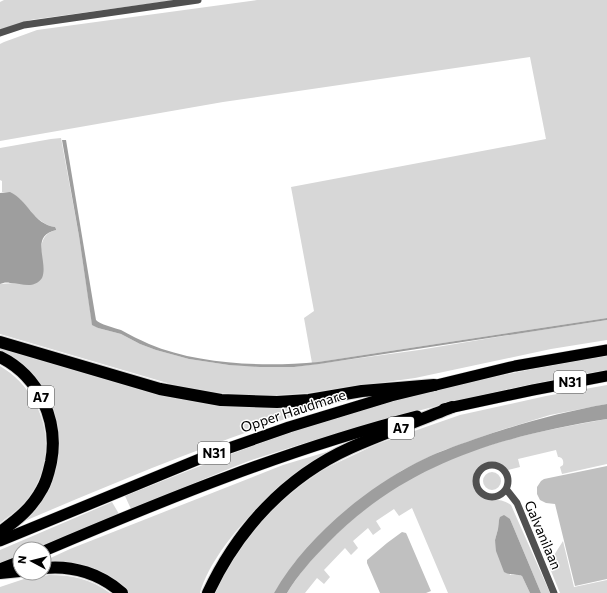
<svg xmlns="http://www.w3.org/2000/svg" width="607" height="593" font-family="Commissioner,sans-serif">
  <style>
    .green { fill: #d7d7d7 }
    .water { fill: #9e9e9e }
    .building { fill: #c0c0c0 }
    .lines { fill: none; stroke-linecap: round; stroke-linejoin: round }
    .trunk-casing { stroke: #dbdbdb; stroke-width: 12 }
    .motorway-casing { stroke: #dbdbdb; stroke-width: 14 }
    .minor { stroke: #505050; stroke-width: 7 }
    .trunk { stroke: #000; stroke-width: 11 }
    .motorway { stroke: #000; stroke-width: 12 }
    .labels { text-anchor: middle; stroke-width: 3; stroke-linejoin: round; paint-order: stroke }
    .shield { fill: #fff; stroke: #4c4c4c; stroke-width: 1 }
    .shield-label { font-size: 13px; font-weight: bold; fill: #000 }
    .street-label { font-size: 14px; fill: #000; stroke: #fff }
  </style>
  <rect width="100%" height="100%" fill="#fff"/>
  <path class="green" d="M4,0H176L30,20L0,30V2Z
    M257,0H607V318L312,363L304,318L314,311L291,187L546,139L530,57L223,102L0,141V44L4,42L37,30Z
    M61,138L79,236L92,323L98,328L121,334L140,344L156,350L189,359L229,365L294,367L419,350L509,335L607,320V340L551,349L415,378L308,393L279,395H244L210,392L181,387L0,334V284L14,283L41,254C41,243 43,233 56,230L55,227C30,223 25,191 2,192V181L0,180V148L51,139Z
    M0,346L191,399L356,397C241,430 130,476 20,523L42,496L52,415L0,354Z
    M607,356V370C518,385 431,406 345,431C313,441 281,450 249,461C209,476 171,494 131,509L125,496C180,474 234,452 289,433C393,398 499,373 607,356Z
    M0,366C47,394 62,457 26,501C18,510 9,516 0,523Z
    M607,385V404L550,415L498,431L439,452L401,471L370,492L311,545L295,562L274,593H215L229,560L269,512L300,486L324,469L377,444L460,415L546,396Z
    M607,419V464L562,474L560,467L563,465C564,460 562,457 558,457L556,450L518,459L520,467L508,470C482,450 462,480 480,495C489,503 499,496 511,505L550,593H541L510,519L499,520L498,529L495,540L510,575L517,574L522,576L530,593H448L412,508L399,516L394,509L376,521L381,529L373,535L368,528L353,541L358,548L351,555L345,548L324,570L330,577L324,584L317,578L305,593H287C301,570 320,549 340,531C359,513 380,496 403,483C464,446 537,431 607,419Z
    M343,447C323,459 301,470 283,485C252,510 211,554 200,593H128L125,590L44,564V561L70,549L283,465Z
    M483 481a9 9 0 1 1 18 0a9 9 0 1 1-18 0Z
    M112,502L119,514L35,549H20V555L0,564V550Z
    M563,541L574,587L607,580V593H560L549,566L551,560Z
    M49,575C72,575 91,579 110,593H0V587L24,579Z"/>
  <path class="water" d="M62,140H66L96,320C99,324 115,328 121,330C130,335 140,340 149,344C199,365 265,367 318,362L607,318V320L319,364L294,367H260L229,365L189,359L156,350L140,344L121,334L98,328L92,325L79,236Z
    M10,192C28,200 33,224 55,227L56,229V230C29,236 49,262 42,278C33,290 22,283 10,283C6,282 3,283 0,284V193Z
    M607,404V419C501,436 404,464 327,544C312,559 298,575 287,593H274C304,540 362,491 416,463C435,453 455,446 475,439C519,424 561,412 607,404Z
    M504,515L510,519L541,593H530L522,576C516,573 511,576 504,572L496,551L495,540L498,529L499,520L500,517Z"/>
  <path class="building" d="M607,466V579L575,586L555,504L546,503L540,500L537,494V487L541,481L544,479Z
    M402,532L406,533L407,535L431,591L426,593H380L367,563V560L387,543Z"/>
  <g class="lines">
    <g class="trunk-casing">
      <path id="trunk" d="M444,409L533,390L607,376
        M0,541L209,455L289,427L391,396L515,366L607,350
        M44,551C166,499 289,449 417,416
        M0,569L20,561"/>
    </g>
    <g class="motorway-casing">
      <path id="motorway" d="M0,342L160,389L221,400L277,402L309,400L362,391L434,385
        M0,357C39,376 59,421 51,462C49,471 47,481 42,489C32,508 17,520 0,532
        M44,568C73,565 101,574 122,593
        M0,573L20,571
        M208,593C238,529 286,477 350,448C384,433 418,421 452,407"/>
    </g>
    <path class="minor" d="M0,33L24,25L198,0
      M476 481a16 16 0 1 1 32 0a16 16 0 1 1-32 0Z
      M506,489L517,503L554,593"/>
    <use href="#trunk" class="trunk"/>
    <use href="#motorway" class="motorway"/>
  </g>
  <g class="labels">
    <g class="shield">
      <rect x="554" y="371" width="32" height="22" rx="3"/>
      <rect x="28" y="386" width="26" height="22" rx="3"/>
      <rect x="388" y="417" width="26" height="22" rx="3"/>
      <rect x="198" y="442" width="32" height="22" rx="3"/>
    </g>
    <g class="shield-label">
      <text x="570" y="387">N31</text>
      <text x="41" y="402">A7</text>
      <text x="401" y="433">A7</text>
      <text x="214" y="458">N31</text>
    </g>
    <g class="street-label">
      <text transform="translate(293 411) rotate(-18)" y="5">Opper Haudmare</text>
      <text transform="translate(543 535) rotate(67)" y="5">Galvanilaan</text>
    </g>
  </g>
  <g transform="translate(32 561) rotate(277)"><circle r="19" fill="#ffffff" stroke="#999999"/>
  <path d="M0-3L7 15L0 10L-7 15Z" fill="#000000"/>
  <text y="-6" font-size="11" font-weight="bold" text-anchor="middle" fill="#000000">N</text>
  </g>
</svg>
